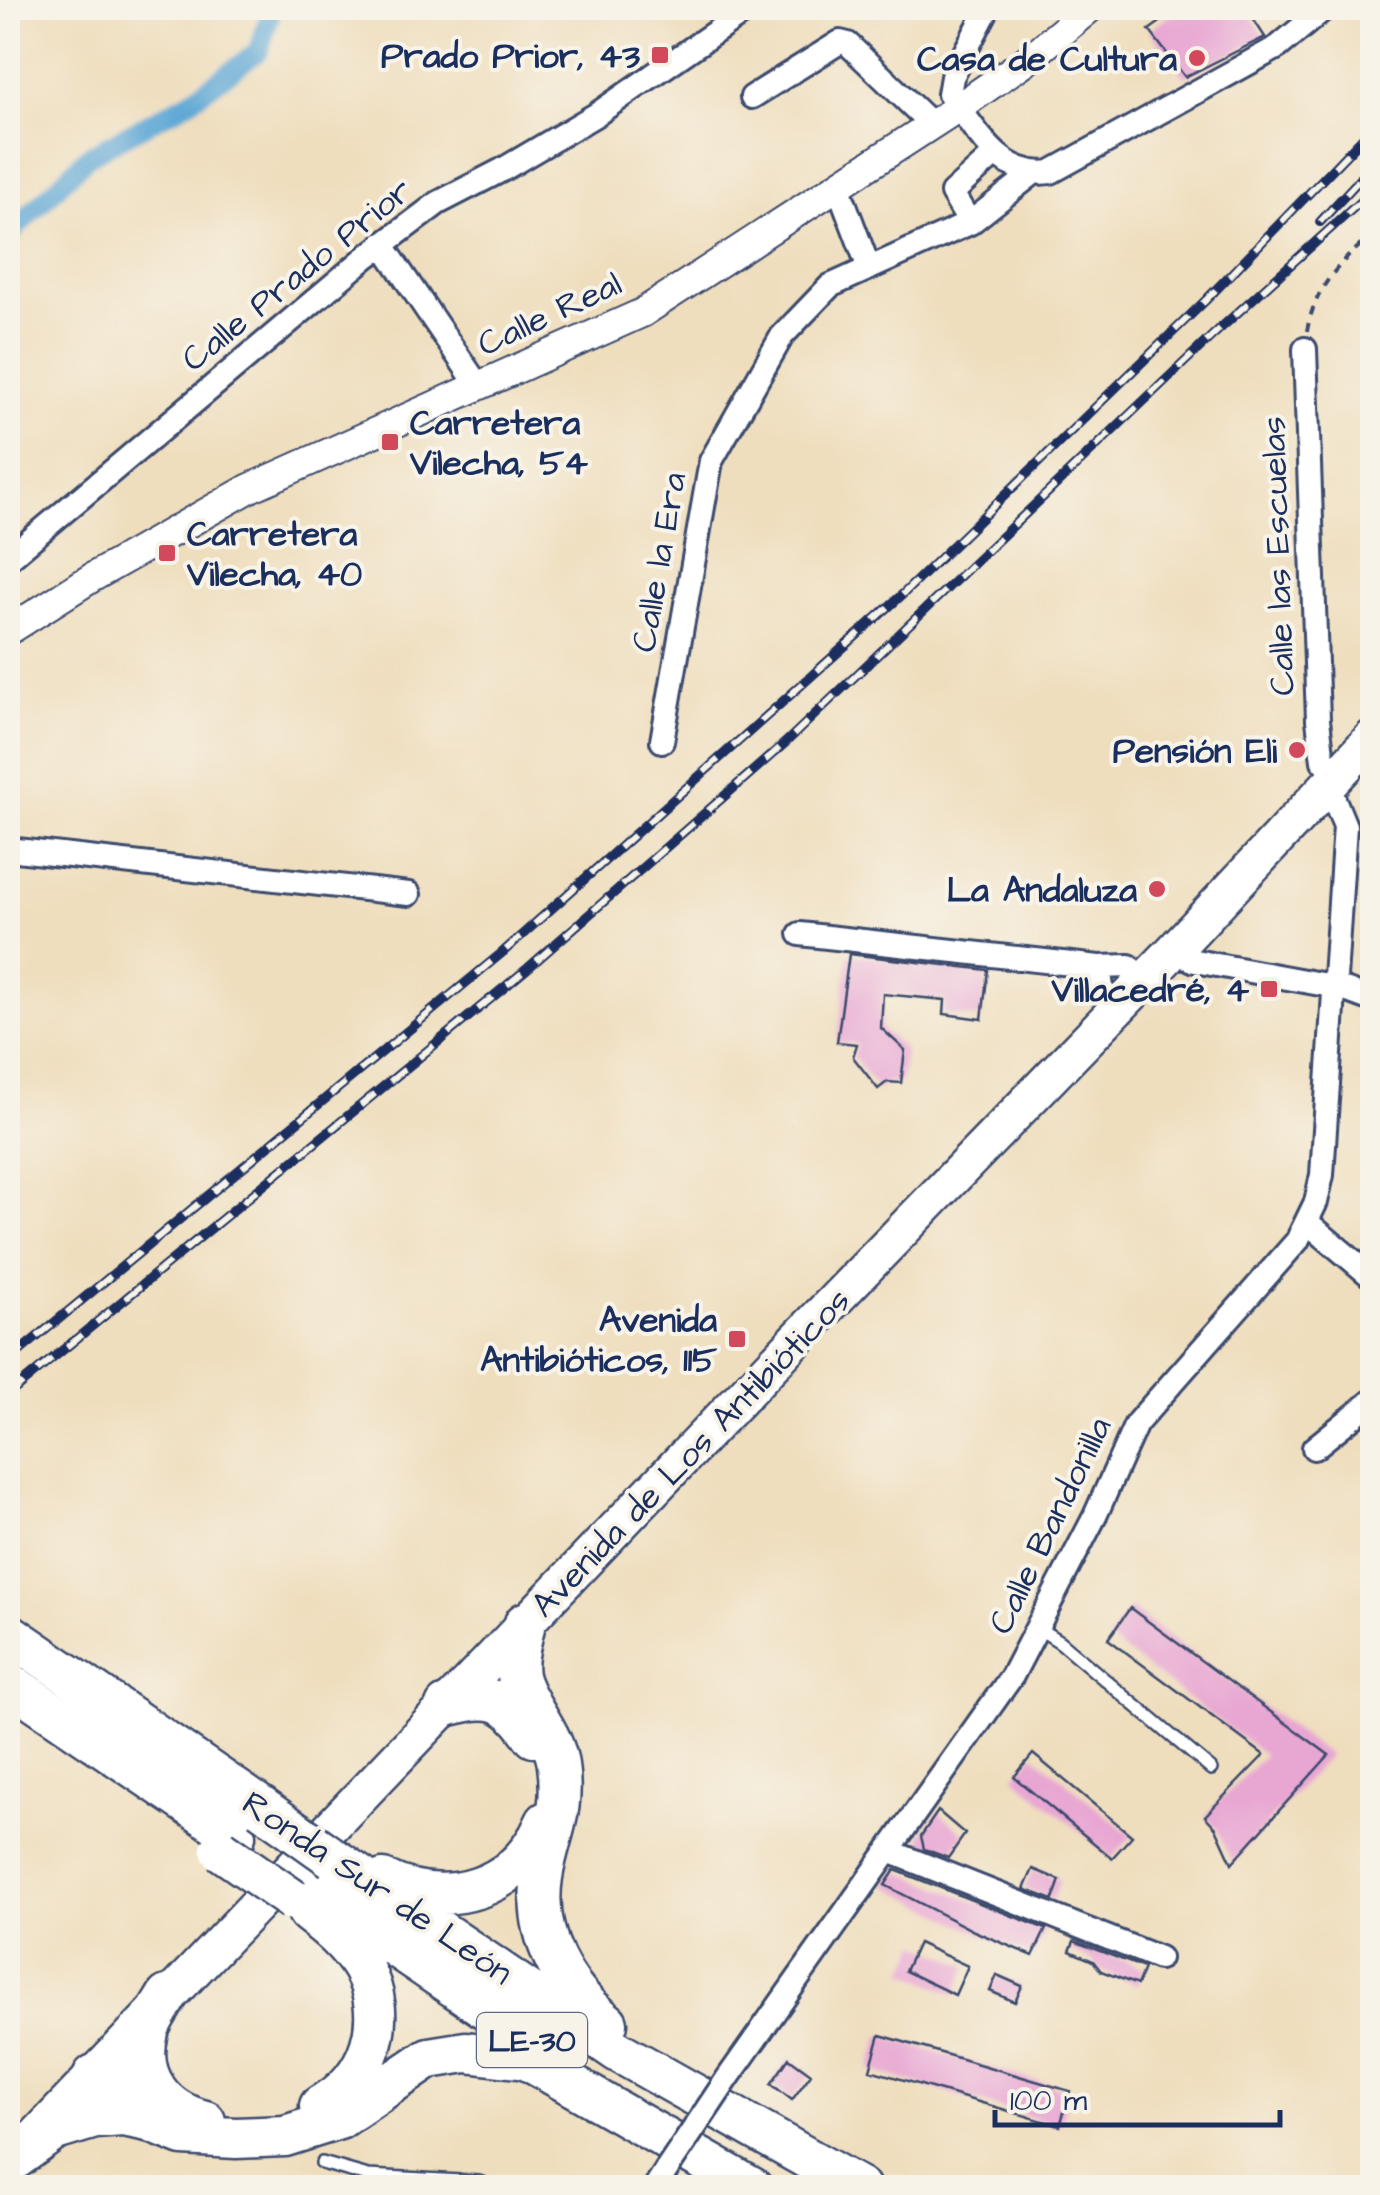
<svg xmlns="http://www.w3.org/2000/svg" width="1380" height="2195" font-family="'Architects Daughter',sans-serif">
  <style>
    .lines { fill: none; stroke-linecap: round; stroke-linejoin: round }
    .canal { stroke: #5fa8d6; stroke-width: 20 }
    .building { fill: #e8a6d3 }
    .service-casing { stroke: #3b496c; stroke-width: 16 }
    .minor-casing { stroke: #3b496c; stroke-width: 28 }
    .tertiary-casing { stroke: #3b496c; stroke-width: 32 }
    .primary-casing { stroke: #3b496c; stroke-width: 40 }
    .motorway-casing { stroke: #3b496c; stroke-width: 45 }
    .path { stroke: #3b496c; stroke-width: 4; stroke-dasharray: 8 8; stroke-linecap: butt }
    .service { stroke: #fff; stroke-width: 11 }
    .minor { stroke: #fff; stroke-width: 22 }
    .tertiary { stroke: #fff; stroke-width: 28 }
    .primary { stroke: #fff; stroke-width: 35 }
    .motorway { stroke: #fff; stroke-width: 40 }
    .rail-casing { stroke: #1b2f5e; stroke-width: 10 }
    .rail { stroke: #f7f3e8; stroke-width: 6; stroke-dasharray: 19; stroke-linecap: butt }
    .minor-bridge-casing { stroke: #3b496c; stroke-width: 28; stroke-linecap: butt }
    .motorway-bridge-casing { stroke: #3b496c; stroke-width: 45; stroke-linecap: butt }
    .minor-bridge { stroke: #fff; stroke-width: 22 }
    .motorway-bridge { stroke: #fff; stroke-width: 40 }
    .poi-dot { fill: #d1495b; stroke: #f7f3e8; stroke-width: 4 }
    .labels { text-anchor: middle; stroke-width: 8; stroke-linejoin: round; paint-order: stroke }
    .shield { fill: #f7f3e8; stroke: #5d6a87; stroke-width: 2.5 }
    .shield-label { font-size: 32px; font-weight: bold; fill: #1b2f5e }
    .poi-label { font-size: 35px; font-weight: bold; fill: #1b2f5e; stroke: #f7f3e8; text-anchor: end }
    .street-label { font-size: 35px; fill: #1b2f5e; stroke: #f7f3e8 }
  </style>
  <rect width="100%" height="100%" fill="#f7f3e8"/>
  <filter id="ink" filterUnits="userSpaceOnUse"><feTurbulence type="fractalNoise" baseFrequency=".01" numOctaves="2"/><feDisplacementMap in="SourceGraphic" scale="20" xChannelSelector="R" yChannelSelector="G"/><feConvolveMatrix kernelMatrix="1 2 1 2 8 2 1 2 1" color-interpolation-filters="sRGB"/></filter>
  <filter id="wash" filterUnits="userSpaceOnUse"><feTurbulence type="fractalNoise" baseFrequency=".0048" numOctaves="4" result="noise"/><feDisplacementMap in="SourceGraphic" scale="40" xChannelSelector="R" yChannelSelector="G"/><feGaussianBlur stdDeviation="2.25" result="paint"/><feColorMatrix in="noise" values="0 0 0 0 0 0 0 0 0 0 0 0 0 0 0 0 0 1.4 0 .05"/><feComposite in="paint" operator="in"/></filter>
  <g filter="url(#wash)">
    <rect width="100%" height="100%" fill="#efdebe"/>
    <g class="lines">
      <path class="canal" d="M8,240L16,228L88,156L188,102L259,51L272,8"/>
    </g>
    <g id="blocks">
      <path class="building" d="M1180,8H1246L1265,37L1185,77L1149,30Z
        M849,954L988,970L982,1019L944,1014L945,1000L883,994L881,1028L905,1050L901,1083L887,1082L878,1089L853,1057L857,1044L837,1042Z
        M1130,1608L1329,1755L1232,1863L1216,1828L1205,1816L1264,1755L1108,1639Z
        M1033,1754L1132,1836L1112,1858L1014,1777Z
        M938,1811L965,1834L948,1858L924,1849L921,1836Z
        M1033,1869L1060,1880L1053,1900L1024,1889Z
        M895,1870L1046,1929L1033,1956L974,1931L885,1885Z
        M1074,1941L1144,1968L1137,1985L1101,1971L1093,1961L1070,1951Z
        M918,1943L968,1966L955,1995L905,1971Z
        M997,1975L1022,1986L1015,2002L990,1991Z
        M880,2035L1070,2091L1060,2126L870,2070Z
        M789,2058L811,2074L792,2100L771,2084Z"/>
    </g>
  </g>
  <g filter="url(#ink)">
    <use href="#blocks" fill-opacity="0" stroke="#3b496c" stroke-width="2.5"/>
    <g class="lines">
      <g class="service-casing">
        <path id="service" d="M1038,1628L1060,1642L1211,1769
          M322,2163L368,2176L479,2182L496,2188"/>
      </g>
      <g class="minor-casing">
        <path id="minor" d="M988,8L952,77L949,94C977,130 1000,179 1051,172L1278,47L1325,8
          M752,97L840,42L848,44L932,125
          M839,189L869,268
          M970,223L952,193L995,154
          M382,244L479,387
          M1305,349L1318,720L1323,761
          M8,559L365,258L438,203L502,170L597,114L750,8
          M662,741L711,461L782,336L830,286L970,223L1032,174
          M8,849L409,894
          M800,934L1099,967L1129,966
          M1173,951L1195,961L1337,987L1372,1000
          M1099,967L1103,994
          M1308,1223L1372,1277
          M1314,1448L1372,1401
          M889,1851L1159,1958
          M727,2079L1012,1676L1095,1516L1136,1424L1297,1241L1316,1202L1322,1175L1345,826L1329,787
          M655,2188L667,2169"/>
      </g>
      <g class="tertiary-casing">
        <path id="tertiary" d="M8,631L93,577L250,488L642,313L959,107L1031,57L1090,8"/>
      </g>
      <g class="primary-casing">
        <path id="primary" d="M32,2140L795,1341L1173,951L1372,738"/>
      </g>
      <g class="motorway-casing">
        <path id="motorway" d="M525,1623C521,1641 513,1665 520,1683C530,1711 554,1735 558,1765C565,1814 549,1833 542,1877C533,1936 563,1987 607,2023
          M8,1633L261,1807
          M8,1682L235,1836
          M446,1706C492,1693 507,1697 534,1737
          M333,1858L617,2051L860,2188
          M383,1880C448,1910 517,1890 546,1822
          M306,1886L563,2061
          M308,1912C329,1928 348,1944 362,1967C391,2017 370,2081 320,2106
          M167,1996C161,2007 151,2020 148,2032C136,2077 163,2111 205,2121
          M123,2116L109,2104L94,2075L111,2074L154,2090
          M12,2161L55,2130L95,2118L123,2116L148,2121L183,2135L236,2138L285,2136L339,2119L429,2058L466,2052L526,2059L752,2188"/>
      </g>
      <path class="path" d="M1307,331C1315,287 1339,263 1372,235"/>
      <use href="#service" class="service"/>
      <use href="#minor" class="minor"/>
      <use href="#tertiary" class="tertiary"/>
      <use href="#primary" class="primary"/>
      <use href="#motorway" class="motorway"/>
      <g class="rail-casing">
        <path id="rail" d="M1320,222L1372,166
          M8,1361L503,952L903,594L1206,300L1372,128
          M8,1395L528,968L785,743L1213,335L1372,191"/>
      </g>
      <use href="#rail" class="rail"/>
      <g class="minor-bridge-casing">
        <path id="minor-bridge" d="M667,2169L727,2079"/>
      </g>
      <g class="motorway-bridge-casing">
        <path id="motorway-bridge" d="M261,1807L333,1858
          M221,1850L293,1900"/>
      </g>
      <use href="#minor-bridge" class="minor-bridge"/>
      <use href="#motorway-bridge" class="motorway-bridge"/>
    </g>
  </g>
  <g class="poi-dot">
    <rect x="650" y="45" width="20" height="20" rx="5"/>
    <circle cx="1197" cy="58" r="10"/>
    <rect x="380" y="432" width="20" height="20" rx="5"/>
    <rect x="157" y="543" width="20" height="20" rx="5"/>
    <circle cx="1297" cy="750" r="10"/>
    <circle cx="1157" cy="889" r="10"/>
    <rect x="1259" y="979" width="20" height="20" rx="5"/>
    <rect x="727" y="1329" width="20" height="20" rx="5"/>
  </g>
  <g class="labels">
    <rect class="shield" x="477" y="2013" width="110" height="54" rx="8"/>
    <g class="shield-label">
      <text x="532" y="2051">LE-30</text>
    </g>
    <g class="poi-label">
      <text x="640" y="67">Prado Prior, 43</text>
      <text x="1177" y="70">Casa de Cultura</text>
      <text x="410" y="434" text-anchor="start">Carretera<tspan x="410" dy="40">Vilecha, 54</tspan></text>
      <text x="187" y="545" text-anchor="start">Carretera<tspan x="187" dy="40">Vilecha, 40</tspan></text>
      <text x="1277" y="762">Pensión Eli</text>
      <text x="1137" y="901">La Andaluza</text>
      <text x="1249" y="1001">Villacedré, 4</text>
      <text x="717" y="1331">Avenida<tspan x="717" dy="40">Antibióticos, 115</tspan></text>
    </g>
    <g class="street-label">
      <text transform="translate(296 274) rotate(-39)" y="12">Calle Prado Prior</text>
      <text transform="translate(549 313) rotate(-25)" y="12">Calle Real</text>
      <text transform="translate(1277 556) rotate(-92)" y="12">Calle las Escuelas</text>
      <text transform="translate(658 562) rotate(-80)" y="12">Calle la Era</text>
      <text transform="translate(690 1452) rotate(-46)" y="12">Avenida de Los Antibióticos</text>
      <text transform="translate(1049 1525) rotate(-64)" y="12">Calle Bandonilla</text>
      <text transform="translate(378 1887) rotate(34)" y="12">Ronda Sur de León</text>
    </g>
  </g>
  <rect width="1380" height="2195" fill="none" stroke="#f7f3e8" stroke-width="40"/>
  <path d="M995 2110v15h285v-15" fill="none" stroke="#1b2f5e" stroke-width="5"/>
  <text x="1010" y="2110" font-size="30" fill="#1b2f5e" stroke="#f7f3e8" stroke-width="8" paint-order="stroke">100 m</text>
</svg>
